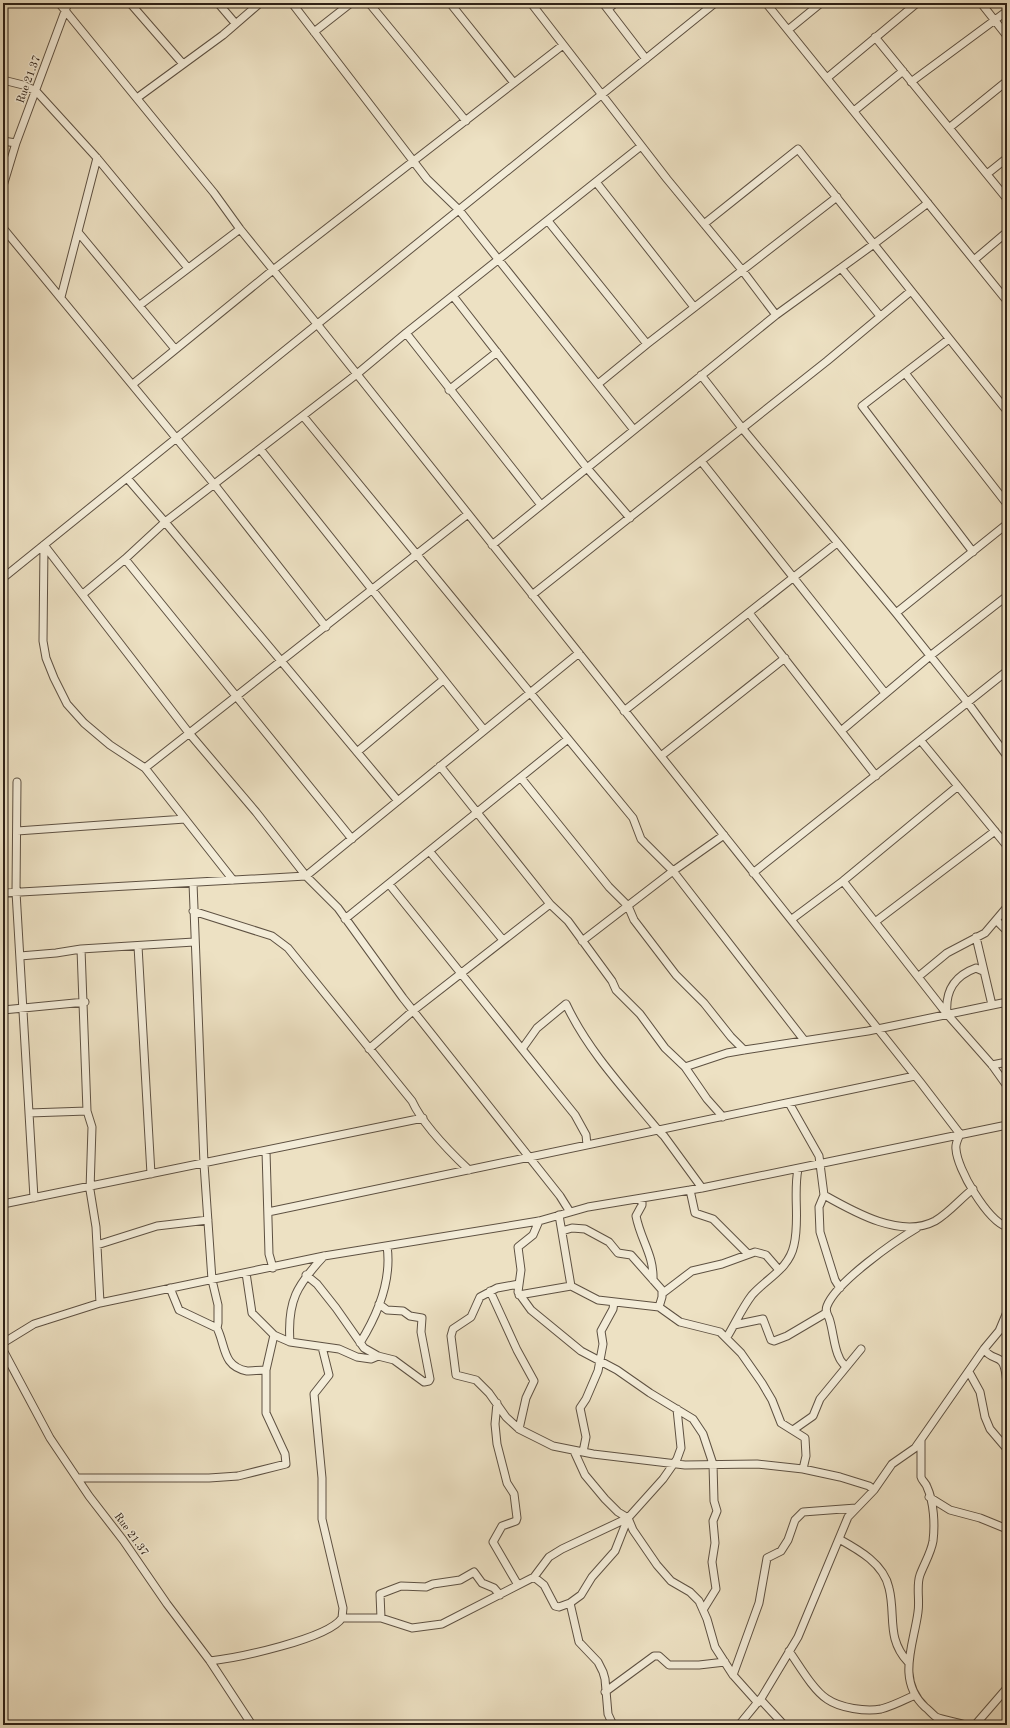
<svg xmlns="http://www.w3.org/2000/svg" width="1010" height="1728" font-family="'Old Standard TT',serif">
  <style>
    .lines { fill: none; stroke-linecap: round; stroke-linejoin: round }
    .minor-casing { stroke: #5e5142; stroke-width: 9 }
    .minor { stroke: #f3ecd8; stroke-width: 7 }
    .labels { text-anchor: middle; stroke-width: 3; stroke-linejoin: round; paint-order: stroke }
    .street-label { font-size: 11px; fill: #2e2117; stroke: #f3ecd8 }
  </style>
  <rect width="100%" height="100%" fill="#ede1c3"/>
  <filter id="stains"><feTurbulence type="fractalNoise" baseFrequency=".005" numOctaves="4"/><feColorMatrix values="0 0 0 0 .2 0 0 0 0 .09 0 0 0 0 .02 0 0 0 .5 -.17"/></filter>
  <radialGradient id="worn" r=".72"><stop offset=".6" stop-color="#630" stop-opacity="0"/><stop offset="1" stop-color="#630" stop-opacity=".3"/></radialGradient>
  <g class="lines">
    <g class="minor-casing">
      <path id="minor" d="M59,3L214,193L240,229L317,324L921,1083L960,1134C958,1139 955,1144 956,1149C957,1169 987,1220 1007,1227
        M130,3L183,64
        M218,3L235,23
        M292,3L427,179L459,210L634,430
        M369,3L466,121
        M450,3L514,83
        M531,3L667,179L742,270L776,315
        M603,3L646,59
        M766,3L1007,301
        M981,3L1007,36
        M608,9L615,3
        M788,30L821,3
        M314,32L351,3
        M875,37L1007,199
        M827,78L917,3
        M3,80L23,85L36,91L97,158L188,268
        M911,82L1007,11
        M137,98L223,35L260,3
        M854,111L903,71
        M949,128L1007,81
        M3,141L16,143
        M987,174L1007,158
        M596,182L694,307
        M3,186L16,143L68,3
        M548,221L647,344
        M704,224L798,149L1007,411
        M3,228L214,484L326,627
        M78,232L175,349
        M974,260L1007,232
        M841,268L880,316
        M453,296L587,468L630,518
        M61,297L97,158
        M140,305L240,229
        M406,333L541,505
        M949,339L862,406L973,552
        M905,373L1007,504
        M701,375L742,428L896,613L968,703L1007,756
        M133,384L273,270L563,45
        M598,384L647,344L837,197
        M449,390L497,352
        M303,416L633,818L641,839L673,871L804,1040
        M260,449L484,730
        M701,461L885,693
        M127,478L165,522L398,801
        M44,545L189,733L256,812L306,876L338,908L403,998L560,1196L570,1212
        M44,545L43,641L46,658L54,678L67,704L84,723L110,745L145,768L233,880
        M492,545L776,315L874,244L928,203
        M125,559L352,839
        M3,578L715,3
        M83,594L125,559L165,522L357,374L406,333L641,146
        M532,595L827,361L911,291
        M749,613L876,776
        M896,613L1007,524
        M624,711L837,543
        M841,731L930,656L1007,596
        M921,741L1007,846
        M357,752L443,680
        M661,756L785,658
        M440,766L550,904L568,921L612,981L616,990L640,1014L665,1048L685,1067L707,1099L723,1117
        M145,768L468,514
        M521,778L609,887L628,906L634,920L676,975L704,1003L731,1037L744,1050
        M17,782L16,892L34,1198
        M17,831L185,819
        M430,852L503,940
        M753,873L1007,671
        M843,881L947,1014L992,1065L1007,1086
        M193,883L204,1164L212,1280L218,1305V1323L217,1328
        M389,884L575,1115L586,1135L587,1145
        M3,893L306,876L579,653
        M193,911L272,936L288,948L412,1101C422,1123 451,1153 469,1170
        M345,919L568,739
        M792,919L843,881L958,786
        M997,921L1007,931
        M875,922L995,831
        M976,937L992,1005
        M582,941L673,871L724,835
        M138,946L151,1174
        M81,949L87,1111L92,1127L90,1190L96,1227L100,1303
        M20,956L56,953L81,949L194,942
        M918,977L947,953L985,933L1007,907
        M3,1010L85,1002
        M947,1014C945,991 954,976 976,968L983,971
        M369,1049L414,1010L550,904
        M522,1049L537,1028L566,1004C588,1051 625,1090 658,1130L664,1136L702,1188
        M992,1065L1007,1062
        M685,1067L727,1053L744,1050L868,1031L1007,1002
        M789,1103L819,1156L824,1195L819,1207L820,1232L835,1280L840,1288
        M29,1113L87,1111
        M266,1151L269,1254L273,1268
        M690,1190L695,1213L713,1219L748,1254
        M824,1195C854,1212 901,1239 935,1221C949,1213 960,1199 973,1189
        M642,1198V1205L636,1216C641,1241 654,1255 653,1280
        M3,1204L423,1118
        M268,1212L915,1076
        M539,1221L533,1235L518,1247L521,1270L518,1292L531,1310L581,1351L617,1370L650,1393L693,1419L703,1434L713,1464L714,1501L717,1511L713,1521L715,1543L712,1562L716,1589L703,1610
        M562,1231L572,1228L585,1229L609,1242L618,1253L631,1255L662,1290V1297L659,1307
        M97,1245L157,1226L208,1220
        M246,1273L252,1313L274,1335L290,1342L339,1349L357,1357L371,1359L378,1356
        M306,1275L317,1284L336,1308L364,1348L378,1356L394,1360L424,1382L429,1381L430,1379L421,1332L422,1318L410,1316L403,1311L387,1310L379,1304
        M519,1284L497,1288L480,1297L471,1317L453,1329L451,1336L456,1375L476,1380L489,1393L506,1417L519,1429L553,1446L593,1454L685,1465L757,1464L803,1469L840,1477L869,1486L874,1490
        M571,1286L598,1300L659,1307L680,1322L720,1332L741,1353L762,1383L772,1400L781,1423L805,1438L806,1456L803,1469
        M170,1288L179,1310L217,1328C226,1346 222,1366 247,1371C252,1371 260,1370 266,1370
        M490,1291L517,1350L534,1381L526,1398L519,1429
        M663,1293L692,1271L722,1264L755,1252L766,1255L779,1270
        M519,1295L571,1286L559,1215
        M734,1325L763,1319L771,1340L774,1341L787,1336L826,1313
        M727,1337C735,1324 742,1308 752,1295C767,1278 789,1269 794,1245C800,1220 793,1194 798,1169
        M290,1342C287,1301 297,1285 324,1256
        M3,1343L34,1324L100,1303L324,1256L539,1221L588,1207L702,1188L1007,1125
        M360,1343C378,1314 392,1280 387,1246
        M984,1349C990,1359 998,1356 1002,1362C1006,1367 1006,1378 1007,1384
        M3,1350L50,1438L89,1496L123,1540L167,1604L210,1661L252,1725
        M846,1367C844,1364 840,1361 839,1357C834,1348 833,1329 829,1318C827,1314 825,1311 827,1306C836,1282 895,1241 917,1228
        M969,1372L980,1392L985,1417L990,1429L1007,1449
        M497,1403L495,1424L497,1444L507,1483L514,1494L517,1518L516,1521L502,1526L493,1542L518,1585
        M793,1430L813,1416L820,1399L861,1349
        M921,1440V1477C922,1481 926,1483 927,1487C934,1502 935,1525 933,1541C931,1553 924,1564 920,1575C916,1586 920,1600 918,1612C914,1644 896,1680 925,1707C929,1710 932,1714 936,1717C942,1720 958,1722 965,1725
        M574,1451L585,1475L605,1499L618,1512L628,1518L633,1530L657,1565L671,1581L690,1592L699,1601L707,1619L715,1647L733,1675L758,1703
        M583,1452L586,1437L580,1408L586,1399L598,1371L603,1344L601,1331L613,1309L614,1302
        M77,1478H209L238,1476L286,1464L285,1454L266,1413V1370L274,1335
        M929,1497L950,1510L980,1518L1007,1529
        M839,1539C859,1550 884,1564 889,1588C896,1616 886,1638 908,1662
        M534,1577L544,1585L555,1606L559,1607L570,1603L581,1595L592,1577L615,1551L628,1518L663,1479L677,1459L681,1448L677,1409
        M570,1603L579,1642L598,1662L603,1672L605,1679L608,1714L613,1725
        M342,1618H381L412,1628L442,1624L534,1577L549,1557L562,1549L628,1518
        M381,1618L380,1594L401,1586L426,1587L433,1584L460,1580L474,1572L482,1583L494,1588L500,1595
        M789,1651C799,1665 813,1690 827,1699C840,1708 866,1712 881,1709C893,1706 904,1700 915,1695
        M210,1661C237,1658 328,1639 342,1618L343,1608L322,1519V1478L314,1394L329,1375L322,1347
        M733,1675L759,1603L767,1558L781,1551L788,1540L795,1520L803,1512L856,1508
        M605,1692L654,1656H659L669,1665H699L725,1662
        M761,1700L784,1725
        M739,1725L762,1697L798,1637L848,1517L874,1490L892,1464L915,1448L984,1349L999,1331L1007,1312
        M975,1725L1007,1688"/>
    </g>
    <use href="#minor" class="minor"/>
  </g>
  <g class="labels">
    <g class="street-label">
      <text transform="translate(28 79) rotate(-70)" y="4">Rue 21.37</text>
      <text transform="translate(132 1534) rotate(54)" y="4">Rue 21.37</text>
    </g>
  </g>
  <rect width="1010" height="1728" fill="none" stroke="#ede1c3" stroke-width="16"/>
  <rect x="4" y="4" width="1002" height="1720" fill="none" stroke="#2e2117" stroke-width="2"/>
  <rect x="8" y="8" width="994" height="1712" fill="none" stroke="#2e2117"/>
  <rect width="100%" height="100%" filter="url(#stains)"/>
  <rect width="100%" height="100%" fill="url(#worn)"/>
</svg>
